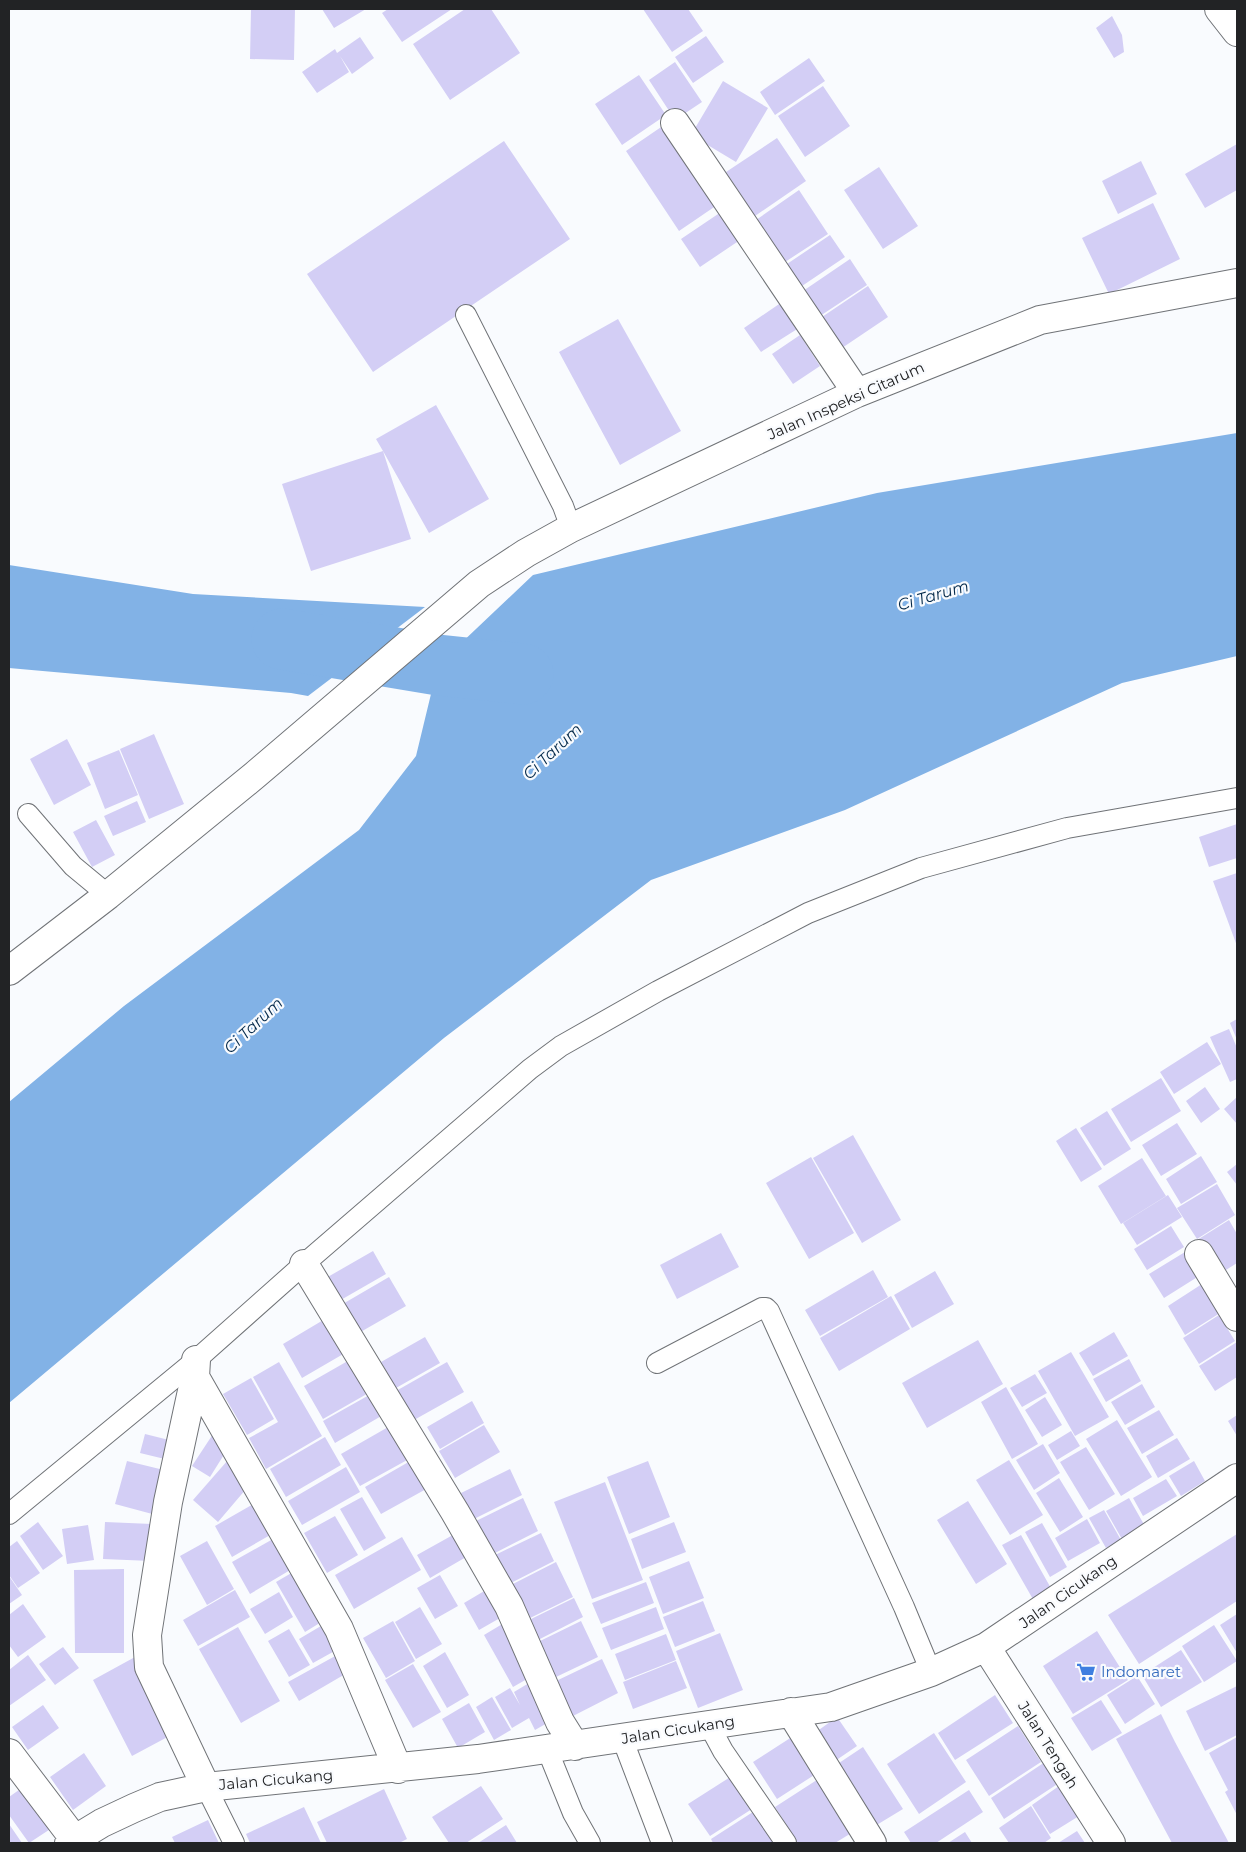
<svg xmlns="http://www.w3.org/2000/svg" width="1246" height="1852" font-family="Montserrat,sans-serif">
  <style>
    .water { fill: #82b2e6 }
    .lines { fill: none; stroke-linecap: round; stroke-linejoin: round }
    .river { stroke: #82b2e6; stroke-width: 61 }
    .building { fill: #d3cef5 }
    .lane-casing { stroke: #707377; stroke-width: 22 }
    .street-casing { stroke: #707377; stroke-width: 30 }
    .lane { stroke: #fff; stroke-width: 20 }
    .street { stroke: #fff; stroke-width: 28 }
    .labels { text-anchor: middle; stroke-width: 4.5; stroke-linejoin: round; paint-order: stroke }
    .street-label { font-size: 15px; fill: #222325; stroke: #f9fbfe }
    .shop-label { font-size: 15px; fill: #366cbe; stroke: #f9fbfe; text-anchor: start }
    .water-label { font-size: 16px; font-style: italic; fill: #052a4b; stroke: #f9fbfe }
  </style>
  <rect width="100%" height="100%" fill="#f9fbfe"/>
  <path class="water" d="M1237,433V656L1122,683L845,810L651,880L444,1038L9,1403V1102L124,1006L359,830L416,756L438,665L533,575L877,493Z
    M9,565L193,594L425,607L308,696L291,693L9,668Z"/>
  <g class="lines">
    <path class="river" d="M282,639L438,665L523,674"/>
  </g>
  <path class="building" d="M251,9H295L294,60L250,59Z
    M322,9H366L334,28Z
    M388,9H452L402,42L382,13Z
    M465,9H491L520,53L450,100L413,44Z
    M643,9H688L703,31L672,52Z
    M1112,16L1122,35L1124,52L1114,58L1096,28Z
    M706,36L724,62L693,83L675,57Z
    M360,37L374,58L352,74L340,56L349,72L317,93L302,72L335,49L337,53Z
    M809,58L825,81L775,115L760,92Z
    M675,62L702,102L675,120L649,80Z
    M639,75L666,115L622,145L595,104Z
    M723,81L768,108L736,162L691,135Z
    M823,86L850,126L805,157L778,116Z
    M670,121L723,201L679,231L626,151Z
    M777,138L806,181L755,216L726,172Z
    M504,141L570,239L373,372L307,274Z
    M1237,144V190L1205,208L1185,174Z
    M1141,161L1157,194L1118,214L1102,181Z
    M879,167L918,226L883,249L844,190Z
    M799,190L828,234L785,262L756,220Z
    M1153,203L1180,259L1109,294L1082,238Z
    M724,210L743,238L700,267L681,239Z
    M830,235L845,257L802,286L787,264Z
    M850,259L867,285L820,316L803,291Z
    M868,286L888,317L839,350L819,319Z
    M785,300L802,326L761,352L744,328Z
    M618,319L681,431L620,465L559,352Z
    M800,335L820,366L793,384L772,354Z
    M436,405L489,499L429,533L383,451L411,539L311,571L282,484L383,451L376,439Z
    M154,734L184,804L149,819L120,749Z
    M67,739L91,785L54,805L30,759Z
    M119,750L138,795L105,809L87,763Z
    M137,801L146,822L113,836L104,816Z
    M96,820L115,855L92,867L73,832Z
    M1237,824V858L1209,867L1199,837Z
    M1237,873V946L1213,881Z
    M1237,1019V1040L1230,1023Z
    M1229,1029L1237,1048V1079L1230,1082L1210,1037Z
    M1207,1042L1221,1064L1174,1094L1160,1072Z
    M1161,1078L1181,1111L1131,1142L1111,1109Z
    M1205,1087L1220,1109L1201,1123L1186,1101Z
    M1237,1097V1124L1224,1109Z
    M1107,1111L1131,1149L1104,1166L1080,1128Z
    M1177,1123L1197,1154L1161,1176L1142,1145Z
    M1076,1128L1102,1169L1081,1182L1056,1141Z
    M853,1135L901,1220L862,1243L813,1158Z
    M1201,1156L1217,1182L1181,1204L1166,1179Z
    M811,1157L854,1233L809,1259L766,1183Z
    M1142,1158L1166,1196L1121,1224L1098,1186Z
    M1237,1164V1185L1227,1172Z
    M1217,1184L1235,1215L1197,1239L1177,1208Z
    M1168,1195L1182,1217L1137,1245L1123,1223Z
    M1229,1220L1237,1234V1263L1218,1275L1197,1240Z
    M1171,1226L1184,1247L1147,1270L1134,1249Z
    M721,1233L739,1267L677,1299L660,1265Z
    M373,1251L386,1274L339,1301L326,1278Z
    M1185,1252L1199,1276L1164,1298L1149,1274Z
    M873,1270L888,1297L820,1336L805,1310Z
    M935,1271L954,1304L912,1328L894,1295Z
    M389,1277L406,1306L357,1334L341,1305Z
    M1202,1284L1220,1313L1185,1335L1168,1306Z
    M891,1296L910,1329L839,1371L820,1338Z
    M1219,1315L1235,1341L1199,1364L1183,1338Z
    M325,1319L345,1353L302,1378L283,1344Z
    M1114,1332L1128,1356L1093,1376L1079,1353Z
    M425,1337L440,1363L396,1388L381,1362Z
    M978,1340L1003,1384L927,1428L902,1383Z
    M1237,1342V1377L1215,1391L1199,1366Z
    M1071,1352L1109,1417L1075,1436L1038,1371Z
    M353,1358L372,1391L323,1419L304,1386Z
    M1129,1359L1141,1381L1106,1402L1093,1379Z
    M279,1362L322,1436L266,1469L249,1438L278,1422L253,1377Z
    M447,1362L464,1392L414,1420L396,1391Z
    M1035,1374L1047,1393L1022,1407L1010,1388Z
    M251,1378L274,1419L247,1435L223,1394Z
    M1142,1384L1155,1407L1125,1425L1111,1402Z
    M1006,1387L1038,1444L1012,1459L981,1402Z
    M371,1394L383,1415L335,1443L323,1421Z
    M1045,1397L1062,1425L1042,1437L1025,1410Z
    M472,1401L484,1423L440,1449L427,1427Z
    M1159,1410L1174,1435L1142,1454L1127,1428Z
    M1237,1415V1436L1228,1421Z
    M1117,1420L1152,1477L1121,1496L1086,1439Z
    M484,1425L500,1452L455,1478L439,1451Z
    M390,1426L409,1459L360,1486L341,1454Z
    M1071,1431L1080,1446L1057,1460L1048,1445Z
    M145,1434L177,1442L173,1461L140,1453Z
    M213,1434L230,1445L210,1477L192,1466Z
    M325,1437L341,1465L286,1497L270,1469Z
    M1177,1438L1190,1459L1158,1478L1146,1456Z
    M1043,1444L1060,1473L1034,1490L1016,1460Z
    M1086,1447L1115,1494L1089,1510L1060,1462Z
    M228,1460L252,1482L218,1522L193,1500Z
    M412,1460L428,1488L381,1514L365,1487Z
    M1009,1460L1043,1515L1010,1535L976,1480Z
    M127,1461L168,1471L156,1515L115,1504Z
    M648,1461L670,1517L629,1534L607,1477Z
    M1194,1461L1205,1481L1181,1496L1169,1476Z
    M346,1467L360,1492L302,1525L288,1501Z
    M510,1469L522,1495L474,1519L461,1493Z
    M1059,1478L1083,1517L1060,1532L1036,1493Z
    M1166,1479L1177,1496L1143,1516L1133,1498Z
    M605,1482L643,1580L592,1599L554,1502Z
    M362,1497L386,1538L364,1551L340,1509Z
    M523,1498L538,1531L493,1554L476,1521Z
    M1129,1498L1146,1528L1123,1541L1106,1511Z
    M262,1499L279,1530L232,1557L215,1526Z
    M968,1501L1007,1564L976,1584L937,1520Z
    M1104,1510L1121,1540L1106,1548L1089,1518Z
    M335,1516L358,1555L327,1573L304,1533Z
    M1087,1519L1100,1543L1068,1561L1055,1538Z
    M38,1522L63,1556L43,1570L20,1536Z
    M105,1522L152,1524L151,1561L103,1559Z
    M674,1522L686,1552L642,1569L631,1539Z
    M1042,1523L1067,1567L1050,1577L1025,1532Z
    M88,1525L94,1560L67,1564L62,1529Z
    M460,1531L473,1553L430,1578L417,1555Z
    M541,1533L554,1561L507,1585L493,1556Z
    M1237,1534V1601L1139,1664L1108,1615Z
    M280,1535L297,1566L250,1594L232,1562Z
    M1021,1535L1052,1590L1034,1601L1002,1545Z
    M402,1537L421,1570L354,1609L335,1575Z
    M17,1541L40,1573L18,1588L9,1575V1547Z
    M207,1541L234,1589L207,1605L180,1556Z
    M689,1561L704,1598L663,1614L649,1577Z
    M556,1562L573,1597L526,1620L509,1586Z
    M300,1568L328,1618L305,1632L276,1582Z
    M124,1569V1653H75L74,1570Z
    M440,1575L458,1606L435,1619L417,1588Z
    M9,1576L22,1595L9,1604Z
    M646,1582L654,1603L601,1624L592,1603Z
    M491,1587L507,1614L479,1630L464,1603Z
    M235,1590L250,1617L198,1646L183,1620Z
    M279,1592L293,1617L265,1634L250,1609Z
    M574,1598L583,1617L538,1640L529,1620Z
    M703,1601L715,1631L675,1647L663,1617Z
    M23,1604L46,1637L18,1657L9,1645V1615Z
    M420,1607L442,1644L416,1659L395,1622Z
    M656,1607L664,1629L611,1650L602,1628Z
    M1237,1614V1653L1220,1625Z
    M393,1621L415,1661L386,1678L363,1638Z
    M581,1621L598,1657L556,1677L538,1642Z
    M326,1623L340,1648L313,1663L299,1639Z
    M504,1623L534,1675L513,1687L484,1635Z
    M1214,1625L1237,1661L1204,1682L1182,1646Z
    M238,1627L280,1701L241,1723L199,1649Z
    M289,1629L310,1665L289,1677L268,1641Z
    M1097,1631L1128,1680L1073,1714L1043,1666Z
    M720,1633L743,1690L698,1708L676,1651Z
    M666,1634L676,1660L625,1680L615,1654Z
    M63,1647L79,1668L55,1685L39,1664Z
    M1181,1650L1202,1682L1161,1707L1142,1675Z
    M445,1652L469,1695L447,1708L423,1666Z
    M28,1655L46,1680L9,1706V1670Z
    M337,1655L347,1673L299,1701L288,1682Z
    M135,1657L175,1733L132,1756L93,1680Z
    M602,1659L618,1693L573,1716L556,1681Z
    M676,1661L687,1688L633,1709L623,1682Z
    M413,1664L441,1712L413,1728L385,1680Z
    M1137,1676L1155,1704L1125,1724L1107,1695Z
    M534,1680L556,1718L535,1730L529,1718L512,1728L495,1697L510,1688L520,1705L514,1692Z
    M1237,1686V1735L1205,1751L1186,1711Z
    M995,1695L1013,1723L955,1760L938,1733Z
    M492,1697L511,1730L494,1740L476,1707Z
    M1101,1700L1122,1733L1092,1751L1071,1718Z
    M469,1703L485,1732L458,1748L442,1719Z
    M43,1705L59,1728L28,1750L12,1727Z
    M1161,1714L1175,1742L1229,1843H1172L1116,1739Z
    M837,1717L857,1746L835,1761L816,1732Z
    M1018,1726L1041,1762L989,1796L966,1760Z
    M798,1733L822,1770L777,1799L753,1762Z
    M934,1733L966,1782L919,1814L887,1764Z
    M1237,1737V1815L1225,1792L1228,1790L1209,1753Z
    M863,1747L903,1809L875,1826L836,1765Z
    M84,1753L106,1786L73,1810L50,1777Z
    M1045,1762L1059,1783L1004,1819L991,1798Z
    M735,1774L755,1807L710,1836L688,1804Z
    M823,1776L858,1829L835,1843H798L775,1807Z
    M26,1785L55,1826L29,1843L9,1815V1797Z
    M481,1786L503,1819L466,1843H449L432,1817Z
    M1059,1786L1079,1816L1050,1834L1032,1805Z
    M384,1789L407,1839L399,1843H327L317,1822Z
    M969,1790L983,1812L936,1843H911L904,1832Z
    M1031,1806L1051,1838L1044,1843H1009L999,1828Z
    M304,1807L321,1843H250L246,1834Z
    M756,1810L778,1843H713L711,1839Z
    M208,1820L219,1843H175L172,1837Z
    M9,1824L22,1843H9Z
    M506,1825L517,1843H478Z
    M1077,1831L1085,1843H1058Z
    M965,1832L972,1843H948Z"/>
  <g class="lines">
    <g class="lane-casing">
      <path id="lane" d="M466,315L563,506L571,528
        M28,814L73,866L108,895
        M657,1363L762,1308H766L769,1311L904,1607L931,1672
        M9,1514L196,1360L304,1264L530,1069L561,1046L658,991L808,913L921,868L1067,828L1237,798
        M709,1725L723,1751L786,1843
        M622,1738L662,1843
        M547,1749L573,1813L590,1843
        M206,1787L234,1843"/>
    </g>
    <g class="street-casing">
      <path id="street" d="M1219,9L1237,32
        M675,123L857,393
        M9,971L108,895L255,775L479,584L526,553L571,528L857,393L1040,320L1237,283
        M1199,1254L1237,1317
        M304,1264L455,1512L509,1606L560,1722L575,1746
        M196,1360L195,1377L168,1502L147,1635L149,1667L206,1787
        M195,1377L339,1629L398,1769
        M986,1647L1111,1843
        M791,1712L872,1843
        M9,1753L75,1840
        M69,1843L102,1823L134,1808L160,1797L206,1787L478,1759L831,1707L931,1672L986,1647L1237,1478"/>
    </g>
    <use href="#lane" class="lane"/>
    <use href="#street" class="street"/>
  </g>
  <defs>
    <g id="supermarket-bare" transform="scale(1.5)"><path d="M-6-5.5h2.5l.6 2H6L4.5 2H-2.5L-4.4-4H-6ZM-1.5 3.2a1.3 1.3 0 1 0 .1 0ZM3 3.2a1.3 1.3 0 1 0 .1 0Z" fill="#3f7fe0" stroke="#f9fbfe" stroke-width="2.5" paint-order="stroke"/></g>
  </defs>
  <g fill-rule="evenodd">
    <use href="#supermarket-bare" x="1086" y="1672"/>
  </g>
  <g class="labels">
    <g class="street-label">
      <text transform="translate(846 401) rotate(-24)" y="5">Jalan Inspeksi Citarum</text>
      <text transform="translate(1068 1592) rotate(-35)" y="5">Jalan Cicukang</text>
      <text transform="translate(678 1730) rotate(-9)" y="5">Jalan Cicukang</text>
      <text transform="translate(1048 1745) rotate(58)" y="5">Jalan Tengah</text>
      <text transform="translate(276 1780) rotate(-5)" y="5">Jalan Cicukang</text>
    </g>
    <g class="shop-label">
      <text x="1101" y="1677">Indomaret</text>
    </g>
    <g class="water-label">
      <text transform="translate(933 595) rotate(-16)" y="6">Ci Tarum</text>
      <text transform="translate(552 751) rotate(-43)" y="6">Ci Tarum</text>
      <text transform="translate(253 1025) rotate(-43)" y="6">Ci Tarum</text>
    </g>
  </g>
  <rect width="1246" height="1852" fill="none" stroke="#222325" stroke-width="20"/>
</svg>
